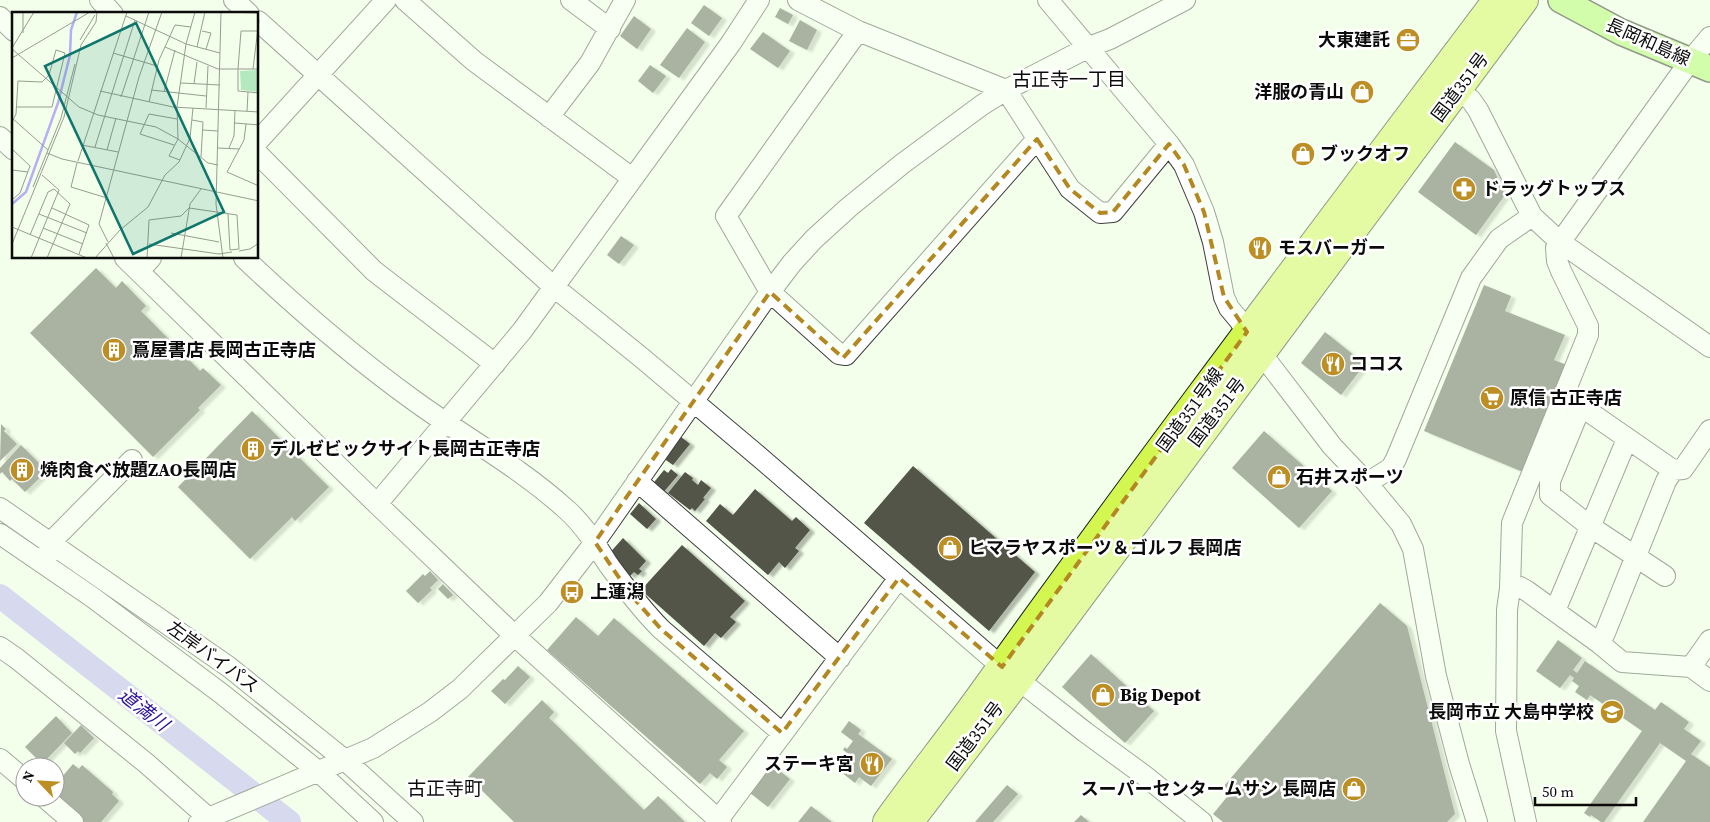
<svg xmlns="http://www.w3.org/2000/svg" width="1710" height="822" font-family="'Source Serif 4','Noto Sans JP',serif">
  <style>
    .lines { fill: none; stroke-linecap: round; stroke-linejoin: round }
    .river { stroke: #b7aef6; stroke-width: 24 }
    .building { fill: #525448; filter: url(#shadow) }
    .minor-casing { stroke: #3e3e3e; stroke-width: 22 }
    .major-casing { stroke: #1c1c1c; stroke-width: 28 }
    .highway-casing { stroke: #1c1c1c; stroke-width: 30 }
    .minor { stroke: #fff; stroke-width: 20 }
    .major { stroke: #abfa5f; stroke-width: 25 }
    .highway { stroke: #d3f651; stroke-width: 28 }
    .marked { fill: none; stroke: #b38722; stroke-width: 4; stroke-dasharray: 10 6; stroke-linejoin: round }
    .labels { text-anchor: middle; stroke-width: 5; stroke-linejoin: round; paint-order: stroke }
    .poi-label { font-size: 18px; font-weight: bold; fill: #0b0b0b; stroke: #fff; text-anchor: start }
    .street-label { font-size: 18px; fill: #0b0b0b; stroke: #fff }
    .neighbourhood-label { font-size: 19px; fill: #0b0b0b; stroke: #fff }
    .water-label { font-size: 19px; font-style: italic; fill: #2e149d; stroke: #fff }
    .inset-river { fill: none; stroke: #b7aef6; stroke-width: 2.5 }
    .inset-road { fill: none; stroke: #969d91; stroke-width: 1 }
    .view { fill: #0f766e; fill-opacity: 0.15; stroke: #0f766e; stroke-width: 2.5 }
    .inset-edge { fill: none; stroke: #0b0b0b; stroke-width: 2.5 }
  </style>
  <defs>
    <filter id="shadow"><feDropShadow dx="5" dy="2.5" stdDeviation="1" flood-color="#0004"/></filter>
  </defs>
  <rect width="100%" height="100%" fill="#f3ffea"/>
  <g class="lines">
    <path class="river" d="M0,596L289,822"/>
  </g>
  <path class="building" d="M704,5L722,18L709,36L691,23Z
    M780,8L793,15L788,24L775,17Z
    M634,16L651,29L637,49L620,36Z
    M800,20L817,30L807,50L789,41Z
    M687,28L705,42L679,78L660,65Z
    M763,32L790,51L778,68L750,49Z
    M650,65L666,76L653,93L638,81Z
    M1455,142L1494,170L1505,195L1476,235L1418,192Z
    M621,236L634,245L619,264L607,255Z
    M96,268L116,288L122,281L146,306L141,311L200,371L203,368L221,385L198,408L200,410L153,457L30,333Z
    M1484,285L1511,296L1505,311L1565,335L1554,360L1567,365L1523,472L1424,431Z
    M1325,332L1365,364L1341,395L1301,363Z
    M252,411L329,487L295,521L292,517L250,559L178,487Z
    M1,424L6,429L4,431L17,444L0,461Z
    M1264,431L1332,491L1299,528L1232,468Z
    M680,436L690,444L673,465L663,458Z
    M21,445L47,471L25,492L12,479L10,481L2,472L0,474V468Z
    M913,466L1035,572L989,631L864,523Z
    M671,469L678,475L662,494L651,486L664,470L668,473Z
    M685,472L693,478L692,480L698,485L701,480L711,488L703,498L705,499L695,511L692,508L690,510L668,493Z
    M755,489L792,521L796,517L810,530L795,548L799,551L785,568L779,562L768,575L706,521L720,504L733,515Z
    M639,503L656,519L647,529L630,514Z
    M623,538L646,561L639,569L642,571L638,575L634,572L630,576L607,556Z
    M682,545L745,601L730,617L736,622L721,638L715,633L704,646L641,590Z
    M430,571L438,580L430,588L432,590L418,603L406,591L423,574L425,576Z
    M443,584L453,595L448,599L438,589Z
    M1380,603L1407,626L1455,814L1447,822H1223L1213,814L1231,792L1224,786Z
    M576,617L598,636L614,618L744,731L719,760L727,767L717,779L710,773L700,784L547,650Z
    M1558,640L1582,658L1573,670L1577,673L1585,661L1655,710L1661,702L1689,722L1684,729L1701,741L1691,754L1710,767V822H1643L1686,761L1660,743L1604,822H1601L1591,815L1590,817L1584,813L1642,731L1590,695L1587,700L1575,692L1579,686L1572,681L1574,678L1570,675L1560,688L1536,671Z
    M1091,654L1154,711L1125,743L1062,687Z
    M518,666L530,677L505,704L491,691L503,679L505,680Z
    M542,700L554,712L549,718L644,810L658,796L685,822H514L468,777Z
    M56,716L72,733L42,764L25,747Z
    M849,721L861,730L858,734L892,759L871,786L859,777L855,783L841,772L844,768L838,763L846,752L843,750L845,747L847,749L853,741L841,732Z
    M81,725L94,738L80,753L78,751L75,754L64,743Z
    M73,764L79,769L82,765L113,792L112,794L119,801L101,822H84L55,797V785Z
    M772,765L790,779L768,807L750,793Z
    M1007,785L1018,794L993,822H975Z
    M811,806L832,822H798Z
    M1081,815L1089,822H1074Z"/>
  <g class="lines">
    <g class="minor-casing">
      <path id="minor" d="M100,0L113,14
        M234,0L249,14
        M405,0L474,61L632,178
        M571,0L610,29
        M798,0L858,31L1006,90L1070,189L1100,213L1113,212L1169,144
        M1048,0L1169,144L1184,165L1204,212L1213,242L1224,297L1229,308L1239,320L1261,353L1332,446L1367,483L1401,524L1413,549L1436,676L1459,764L1477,822
        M0,17L14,31
        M258,21L554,287L642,358L757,455L1002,667L1085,732L1145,776L1202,822
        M858,31L726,216L770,292L839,354L846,355L1037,139
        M1457,90L1471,100L1478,110L1532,216L1560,242L1710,347
        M549,117L590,63L625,0
        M0,137L14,150
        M258,141L386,0
        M258,154L374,271L495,364
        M125,258L377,504L515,636L721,822
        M244,258C298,309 355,358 416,402C466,438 521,468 567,510C584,525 596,545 608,564C625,587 641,609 661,629L782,733
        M139,271L151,258
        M1572,400L1673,470L1683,469L1710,430
        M1581,406L1550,481V495L1591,527L1665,576
        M637,481L840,658
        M1367,483L1391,468L1396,459L1471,278L1499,239L1532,216
        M377,504L522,331L731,43L759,0
        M0,508L229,667L345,760L413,822
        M0,534L92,597L222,694L319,772L373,822
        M47,555L50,543L132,460
        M1510,588L1520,587L1527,591L1599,643L1622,662L1691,667L1710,681
        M1555,611L1627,439
        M1599,643L1605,633L1666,481L1673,470
        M0,647L16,658L146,763L213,822
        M1691,667L1710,640
        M0,759L25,780
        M44,797L73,822
        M718,820L899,578
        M199,822L373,748L430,712L460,689L548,603L595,542L770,292L792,263L814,239L848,208L902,164L982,105L1006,90L1089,47L1110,39L1185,0
        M1526,822L1506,731L1507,610L1510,588L1512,523L1588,335V326L1561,271L1557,261L1556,248L1690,61L1710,37"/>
    </g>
    <g class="major-casing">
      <path id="major" d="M1561,0L1621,32L1710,69"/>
    </g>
    <g class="highway-casing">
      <path id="highway" d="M887,822C919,777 953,735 985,690C1152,457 1325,229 1497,0
        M909,822L1018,680L1524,0"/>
    </g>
    <use href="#minor" class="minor"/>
    <use href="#major" class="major"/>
    <use href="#highway" class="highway"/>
  </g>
  <path d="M0 0H1710V822H0ZM1037,139L1070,189L1100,213L1113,212L1169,144L1184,165L1204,212L1224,297L1247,332L1002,667L899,578L782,733L661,629L630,594L595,542L770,292L843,358Z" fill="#f3ffea" fill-opacity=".55" fill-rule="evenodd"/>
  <path class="marked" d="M1037,139L1070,189L1100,213L1113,212L1169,144L1184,165L1204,212L1224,297L1247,332L1002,667L899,578L782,733L661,629L630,594L595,542L770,292L843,358Z"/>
  <defs>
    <g id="office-disc" transform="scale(1.25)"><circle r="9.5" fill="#bc8e23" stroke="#fff"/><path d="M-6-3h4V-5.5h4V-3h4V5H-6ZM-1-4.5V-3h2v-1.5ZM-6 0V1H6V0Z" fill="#fff"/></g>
    <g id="shop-disc" transform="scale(1.25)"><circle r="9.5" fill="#bc8e23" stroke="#fff"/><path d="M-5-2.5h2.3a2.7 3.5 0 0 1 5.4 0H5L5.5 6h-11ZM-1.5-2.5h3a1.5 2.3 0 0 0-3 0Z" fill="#fff"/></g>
    <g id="pharmacy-disc" transform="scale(1.25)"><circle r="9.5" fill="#bc8e23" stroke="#fff"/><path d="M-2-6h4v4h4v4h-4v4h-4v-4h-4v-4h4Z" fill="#fff"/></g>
    <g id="restaurant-disc" transform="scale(1.25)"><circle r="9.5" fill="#bc8e23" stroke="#fff"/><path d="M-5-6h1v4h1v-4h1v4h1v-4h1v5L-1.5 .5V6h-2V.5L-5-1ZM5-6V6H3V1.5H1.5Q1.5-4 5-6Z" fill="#fff"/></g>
    <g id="building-disc" transform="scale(1.25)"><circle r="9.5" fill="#bc8e23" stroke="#fff"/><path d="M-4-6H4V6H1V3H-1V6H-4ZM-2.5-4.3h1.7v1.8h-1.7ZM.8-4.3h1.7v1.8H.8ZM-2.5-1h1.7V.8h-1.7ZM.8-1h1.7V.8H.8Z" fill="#fff"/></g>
    <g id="supermarket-disc" transform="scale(1.25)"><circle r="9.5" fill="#bc8e23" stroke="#fff"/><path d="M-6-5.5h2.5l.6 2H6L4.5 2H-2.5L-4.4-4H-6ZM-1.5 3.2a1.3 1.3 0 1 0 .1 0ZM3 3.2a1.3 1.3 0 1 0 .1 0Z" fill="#fff"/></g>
    <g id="bus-disc" transform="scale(1.25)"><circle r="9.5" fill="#bc8e23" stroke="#fff"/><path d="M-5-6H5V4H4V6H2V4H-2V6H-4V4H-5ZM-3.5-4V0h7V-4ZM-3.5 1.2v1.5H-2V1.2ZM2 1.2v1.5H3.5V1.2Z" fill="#fff"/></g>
    <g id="school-disc" transform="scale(1.25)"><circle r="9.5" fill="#bc8e23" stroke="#fff"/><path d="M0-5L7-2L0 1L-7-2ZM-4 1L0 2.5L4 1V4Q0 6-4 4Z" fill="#fff"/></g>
  </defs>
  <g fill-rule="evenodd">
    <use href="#office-disc" x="1408" y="40"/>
    <use href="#shop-disc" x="1362" y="92"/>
    <use href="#shop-disc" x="1303" y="154"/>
    <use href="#pharmacy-disc" x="1464" y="189"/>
    <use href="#restaurant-disc" x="1260" y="248"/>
    <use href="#building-disc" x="114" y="350"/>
    <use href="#restaurant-disc" x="1333" y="364"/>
    <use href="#supermarket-disc" x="1492" y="398"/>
    <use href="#building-disc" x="253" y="449"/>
    <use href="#building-disc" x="22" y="470"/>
    <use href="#shop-disc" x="1279" y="477"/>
    <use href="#shop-disc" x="950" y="548"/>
    <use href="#bus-disc" x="572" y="592"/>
    <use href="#shop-disc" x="1103" y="695"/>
    <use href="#school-disc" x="1612" y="712"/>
    <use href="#restaurant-disc" x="872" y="764"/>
    <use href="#shop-disc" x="1354" y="789"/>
  </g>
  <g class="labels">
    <g class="poi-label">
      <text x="1390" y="46" text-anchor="end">大東建託</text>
      <text x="1344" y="98" text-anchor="end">洋服の青山</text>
      <text x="1320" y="160">ブックオフ</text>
      <text x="1482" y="195">ドラッグトップス</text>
      <text x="1278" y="254">モスバーガー</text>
      <text x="132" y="356">蔦屋書店 長岡古正寺店</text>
      <text x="1350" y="370">ココス</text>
      <text x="1510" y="404">原信 古正寺店</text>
      <text x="270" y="455">デルゼビックサイト長岡古正寺店</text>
      <text x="40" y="476">焼肉食べ放題ZAO長岡店</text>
      <text x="1296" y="483">石井スポーツ</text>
      <text x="968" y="554">ヒマラヤスポーツ＆ゴルフ 長岡店</text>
      <text x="590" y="598">上蓮潟</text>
      <text x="1120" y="701">Big Depot</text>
      <text x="1594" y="718" text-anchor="end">長岡市立 大島中学校</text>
      <text x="854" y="770" text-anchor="end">ステーキ宮</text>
      <text x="1336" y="795" text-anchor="end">スーパーセンタームサシ 長岡店</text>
    </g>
    <g class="street-label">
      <text transform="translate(1648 42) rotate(24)" y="6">長岡和島線</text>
      <text transform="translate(1460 87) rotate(-53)" y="6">国道351号</text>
      <text transform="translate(1190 410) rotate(-54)" y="6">国道351号線</text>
      <text transform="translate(1217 412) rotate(-53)" y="6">国道351号</text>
      <text transform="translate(213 657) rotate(36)" y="6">左岸バイパス</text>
      <text transform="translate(975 736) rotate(-53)" y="6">国道351号</text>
    </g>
    <g class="neighbourhood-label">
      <text x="1069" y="86">古正寺一丁目</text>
      <text x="445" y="795">古正寺町</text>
    </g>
    <g class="water-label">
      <text transform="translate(144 709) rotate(38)" y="7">道満川</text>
    </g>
  </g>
  <g transform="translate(12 12)">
    <rect width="246" height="246" fill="#f3ffea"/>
    <path d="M246,58V80L229,78L228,59Z" fill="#b4e9c0"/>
    <path class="inset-river" d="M0,192L14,180L46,91L58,43L59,18L65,0"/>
    <path class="inset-road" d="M11,0V21M209,0L204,192L211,246M212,0L247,1M114,4L174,32L208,41M190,19L199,21L194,37M247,19H229L226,57V79L247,81M68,28L83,3M153,35L206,57H247M185,35L193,0M0,36L22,0M0,37L67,95L86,103L144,115L166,127L196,151L206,153M101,41L145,54M0,46L78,0M241,57L247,8M169,71L208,73M182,72L185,50M139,78L194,84M88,79L161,95L247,100M152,80L163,38M109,85L137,0M137,90L147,48L163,13L179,15M194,96L196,54M235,99L236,80M0,106L36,138M180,108L191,110L189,145M0,110L4,102L6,69L30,70L37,63L44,38L53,41L40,95H4M223,111L247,113M234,112L232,128L215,160L247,174M191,118L206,119M70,133L106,140M162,133L128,122L137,102L165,107M83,135L123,8M206,136L227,137M217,136L222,124L223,98M0,137L18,154L8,181L0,188M95,138L104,106M35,141L50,147L247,189M168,148L157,144L166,127L165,95L174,32L183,0M66,149L115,0M65,151L59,175L95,186M0,158L16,160M21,175L49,106L63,52M40,196L77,213L67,242M27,202L75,221M0,215L75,246M31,216L71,232M159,221L207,230M18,223L36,180L42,177L58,192L35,246M96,230L87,212L127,65L150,0M94,231L102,246M0,232L52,105L69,33L84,10L85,0M137,232L207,242L220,240M227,239L238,237L247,231M19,246L47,178L30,163M83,246L108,218L136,195L153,163L167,150L178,126L181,96M135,246L137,208L169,204L177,196L225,203L227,237L218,238L216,202M169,246L178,192L189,177"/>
    <path class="view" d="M124,11L212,200L121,242L33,54Z"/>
    <rect width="246" height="246" class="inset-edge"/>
  </g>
  <g transform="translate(40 782) rotate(295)"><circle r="24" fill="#ffffff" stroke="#9d9d9d"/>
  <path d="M0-4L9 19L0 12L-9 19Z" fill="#bc8e23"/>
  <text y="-8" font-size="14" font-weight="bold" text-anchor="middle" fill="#0b0b0b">N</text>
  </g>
  <path d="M1535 797v8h101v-8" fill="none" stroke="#0b0b0b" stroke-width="2.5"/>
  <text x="1542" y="797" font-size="15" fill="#0b0b0b" stroke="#ffffff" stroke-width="4" paint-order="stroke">50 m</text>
</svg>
